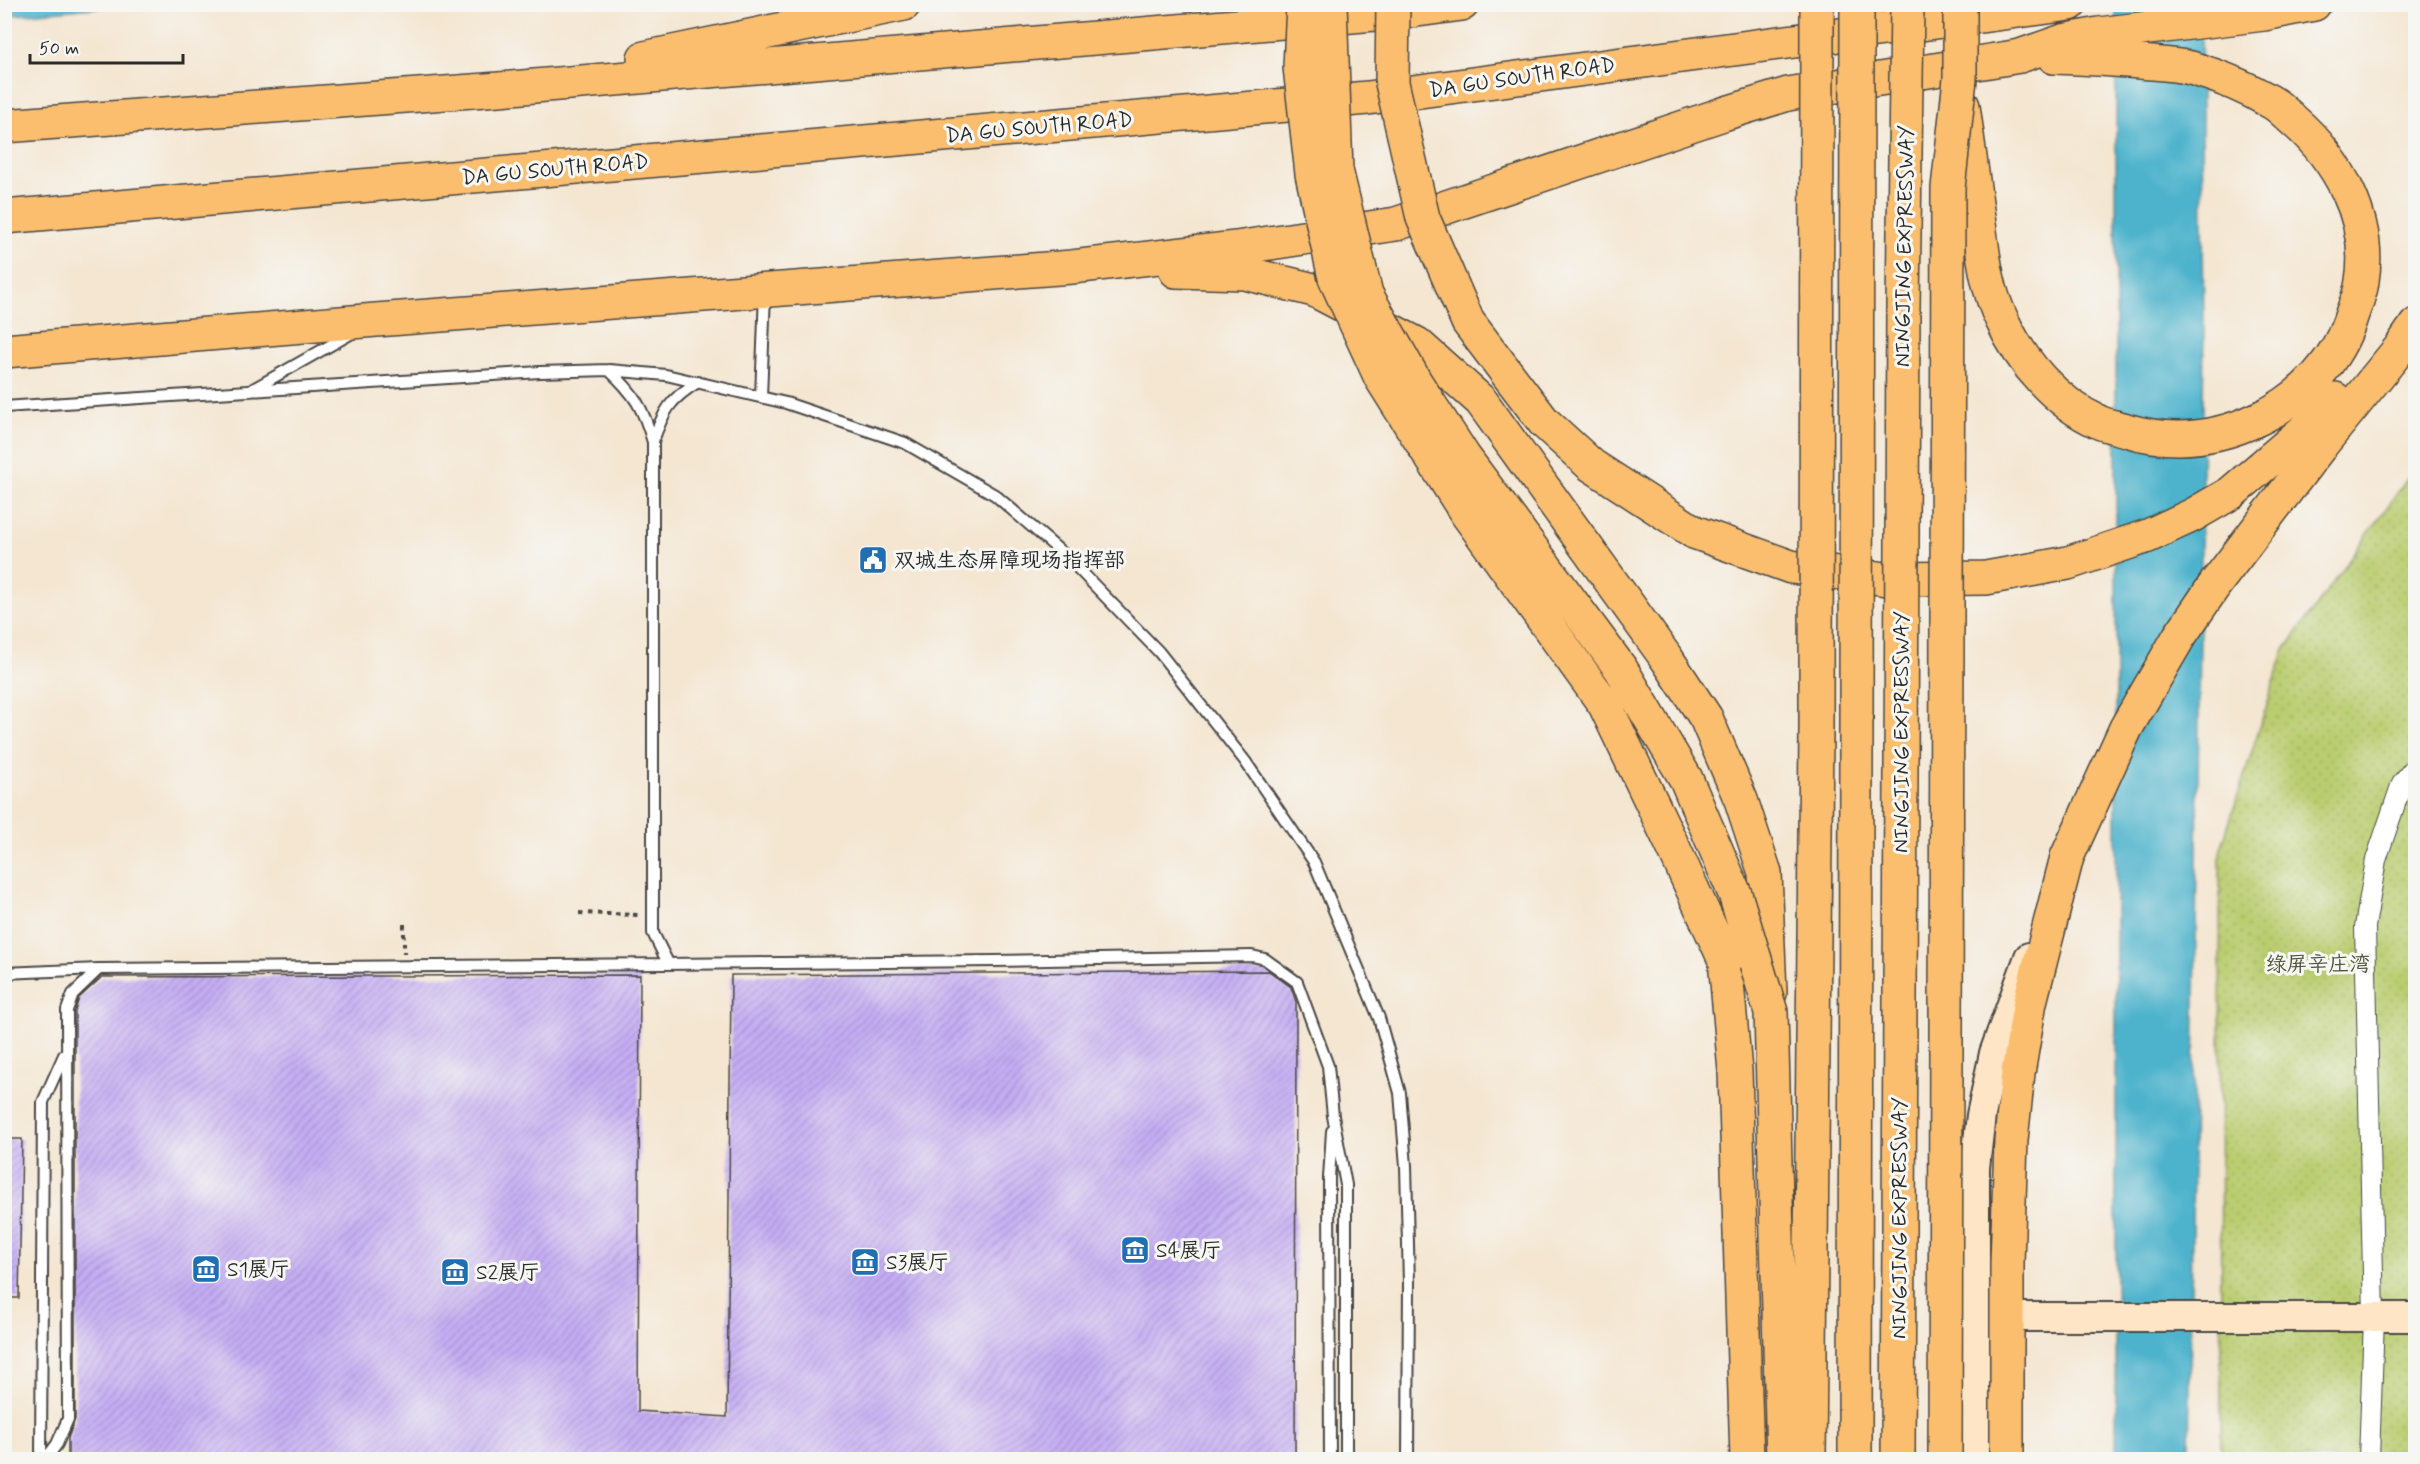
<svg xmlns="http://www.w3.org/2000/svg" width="2420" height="1464" font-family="Mynerve,'LXGW WenKai TC',sans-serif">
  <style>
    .grass { fill: url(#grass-dots); stroke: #727c4e; stroke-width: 1.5 }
    .water { fill: #4db3cc; stroke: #3c6f7c; stroke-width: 1.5 }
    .building { fill: url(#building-hatch) }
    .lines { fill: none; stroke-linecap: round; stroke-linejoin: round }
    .lane-casing { stroke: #494744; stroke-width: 14 }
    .street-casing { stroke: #494744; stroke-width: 22 }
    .secondary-casing { stroke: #494744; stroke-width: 32 }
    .highway-casing { stroke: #494744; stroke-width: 36 }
    .path { stroke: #494744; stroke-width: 4; stroke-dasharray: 4.5 4.5; stroke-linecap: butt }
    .lane { stroke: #fff; stroke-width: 10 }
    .street { stroke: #fff; stroke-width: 20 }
    .secondary { stroke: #fde5c5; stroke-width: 28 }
    .highway { stroke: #fbbe6e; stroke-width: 33 }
    .highway-bridge-casing { stroke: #494744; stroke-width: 36; stroke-linecap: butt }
    .highway-bridge { stroke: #fbbe6e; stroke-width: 33 }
    .labels { text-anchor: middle; stroke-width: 6; stroke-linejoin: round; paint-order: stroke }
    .street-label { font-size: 21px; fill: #2b2b2b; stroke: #f6f6f2 }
    .poi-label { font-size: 21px; fill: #2b2b2b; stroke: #f6f6f2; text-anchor: start }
    .park-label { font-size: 21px; fill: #4f543c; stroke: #f6f6f2 }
  </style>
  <defs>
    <pattern id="grass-dots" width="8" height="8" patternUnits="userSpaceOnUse" patternTransform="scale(1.5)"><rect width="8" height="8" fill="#bacd70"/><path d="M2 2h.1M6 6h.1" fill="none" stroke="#a0b061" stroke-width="1.8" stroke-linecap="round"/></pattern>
    <pattern id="building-hatch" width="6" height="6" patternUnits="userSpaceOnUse" patternTransform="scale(1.5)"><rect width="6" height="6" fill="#c6aef5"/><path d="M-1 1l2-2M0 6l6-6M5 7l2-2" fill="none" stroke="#a18ec7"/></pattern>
  </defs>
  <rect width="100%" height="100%" fill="#f6f6f2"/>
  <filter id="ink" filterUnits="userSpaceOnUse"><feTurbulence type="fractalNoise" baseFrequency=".0167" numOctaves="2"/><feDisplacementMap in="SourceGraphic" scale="12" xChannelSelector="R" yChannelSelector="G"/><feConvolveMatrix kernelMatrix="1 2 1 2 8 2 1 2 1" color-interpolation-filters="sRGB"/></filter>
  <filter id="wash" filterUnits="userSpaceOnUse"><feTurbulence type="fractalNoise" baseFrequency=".008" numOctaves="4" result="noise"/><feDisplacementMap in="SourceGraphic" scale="24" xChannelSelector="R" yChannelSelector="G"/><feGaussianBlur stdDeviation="1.35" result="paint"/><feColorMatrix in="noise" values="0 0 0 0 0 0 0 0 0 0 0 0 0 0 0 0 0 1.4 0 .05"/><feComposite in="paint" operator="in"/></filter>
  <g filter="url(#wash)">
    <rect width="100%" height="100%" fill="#f4e6d1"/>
    <path class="grass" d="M2415,468V1459H2221L2220,852L2284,651Z"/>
    <path class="water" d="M5,4H128V5L5,16Z
      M2116,5H2201L2204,337L2189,1459H2116Z"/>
    <g id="blocks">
      <path class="building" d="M1269,971L1291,987L1296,1002L1295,1460H68V1438L75,1419V1011L79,998L102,977L640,975L638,1411L727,1417L731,975Z
        M4,1139H22L19,1298H4Z"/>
    </g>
  </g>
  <g filter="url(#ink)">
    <use href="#blocks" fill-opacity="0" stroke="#494744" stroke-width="1.5"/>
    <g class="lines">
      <g class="lane-casing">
        <path id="lane" d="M609,370C635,394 643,408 653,442V933L668,963
          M253,389L354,332
          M761,397L765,293
          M4,407L540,372L609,370L666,375L786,403L905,443L995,495L1067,557L1159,652L1245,761L1314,862L1379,1018L1400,1093L1406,1166L1409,1283L1408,1460
          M653,441C664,410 670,399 698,382
          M4,973L99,969L994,961L1252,956L1265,959L1297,982L1328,1066L1333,1116L1346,1185V1460
          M41,1460L43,1102L64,1055
          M45,1460L57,1444L68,1419L67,1010L73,994L99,969
          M1330,1460L1329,1178L1332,1131"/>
      </g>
      <g class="street-casing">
        <path id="street" d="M2369,1460L2374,1317L2365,927L2376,860L2402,783L2416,766"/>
      </g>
      <g class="secondary-casing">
        <path id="secondary" d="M2007,1317H2416
          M1975,1460V1168L1981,1115L1994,1053L2029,957"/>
      </g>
      <g class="highway-casing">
        <path id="highway" d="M644,58L904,4
          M1963,106C1969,148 1974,190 1980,231C1984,262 1988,292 2002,320C2021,362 2056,403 2099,422C2107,426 2117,427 2126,430C2172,444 2217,439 2260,418C2303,397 2338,361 2352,314C2356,304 2361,292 2362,281C2372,219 2338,159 2293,120C2286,114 2279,106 2271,102C2246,87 2218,76 2191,68C2179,65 2165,64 2152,63C2119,60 2087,58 2054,57
          M4,126L499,89L1410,11L1462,4
          M4,217L1368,98L2070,4
          M1176,271L1245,273L1314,290L1417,344L1481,401L1667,659L1706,718L1741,800L1765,873L1770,993
          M4,351L376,320L1072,267L1236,248L1396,224L1723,114L1788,94L2020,56L2063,41L2099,34L2264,14L2314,4
          M1694,532L1791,567L1887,579L1986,578L2068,563L2148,536L2193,515L2231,493L2314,422L2335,399
          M1725,960L1735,1071L1747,1460
          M2007,1460V1263L2011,1140L2018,1073L2030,1002L2067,857L2126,728L2179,637L2216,583L2322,444L2401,347L2416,325"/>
      </g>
      <path class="path" d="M579,913L638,915
        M404,924V953"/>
      <use href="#lane" class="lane"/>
      <use href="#street" class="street"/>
      <use href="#secondary" class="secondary"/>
      <use href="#highway" class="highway"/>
      <g class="highway-bridge-casing">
        <path id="highway-bridge" d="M1303,4L1300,67L1312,174L1335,278L1381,378L1465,511L1605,705L1675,851L1725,960
          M1330,4L1336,170L1366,294L1416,383L1464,457L1621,669L1686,779L1735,894L1771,1012L1783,1460
          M1393,4L1392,83L1423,218L1468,322L1544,422L1591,465L1694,532
          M1809,1460L1816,731L1817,4
          M1855,1460L1857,4
          M1898,1460L1903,309L1907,4
          M1945,1460L1948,188L1960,79V4"/>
      </g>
      <use href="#highway-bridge" class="highway-bridge"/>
    </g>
  </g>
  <defs>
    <g id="civic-square" transform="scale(1.5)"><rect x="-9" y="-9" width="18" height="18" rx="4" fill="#1f6fb2" stroke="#f6f6f2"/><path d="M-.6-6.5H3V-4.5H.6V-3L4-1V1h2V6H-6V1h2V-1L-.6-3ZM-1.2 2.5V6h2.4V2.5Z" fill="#fff"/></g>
    <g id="museum-square" transform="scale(1.5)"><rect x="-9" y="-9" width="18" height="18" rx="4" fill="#1f6fb2" stroke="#f6f6f2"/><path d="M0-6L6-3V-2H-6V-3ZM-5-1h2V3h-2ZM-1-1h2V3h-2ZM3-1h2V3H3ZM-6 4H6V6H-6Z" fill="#fff"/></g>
  </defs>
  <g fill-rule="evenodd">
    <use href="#civic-square" x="873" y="560"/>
    <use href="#museum-square" x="1135" y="1250"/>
    <use href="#museum-square" x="865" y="1262"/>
    <use href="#museum-square" x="206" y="1269"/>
    <use href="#museum-square" x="455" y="1272"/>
  </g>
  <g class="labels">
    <g class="street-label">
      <text transform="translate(1522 77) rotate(-8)" y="7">DA GU SOUTH ROAD</text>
      <text transform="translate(1039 127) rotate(-5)" y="7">DA GU SOUTH ROAD</text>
      <text transform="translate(555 169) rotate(-5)" y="7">DA GU SOUTH ROAD</text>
      <text transform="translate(1904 246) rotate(-89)" y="7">NINGJING EXPRESSWAY</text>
      <text transform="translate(1901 732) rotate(-90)" y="7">NINGJING EXPRESSWAY</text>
      <text transform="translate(1899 1218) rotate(-90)" y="7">NINGJING EXPRESSWAY</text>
    </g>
    <g class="poi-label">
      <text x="894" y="567">双城生态屏障现场指挥部</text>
      <text x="1156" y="1257">S4展厅</text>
      <text x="886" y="1269">S3展厅</text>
      <text x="227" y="1276">S1展厅</text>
      <text x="476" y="1279">S2展厅</text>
    </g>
    <g class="park-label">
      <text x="2318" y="971">绿屏辛庄湾</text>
    </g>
  </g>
  <rect width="2420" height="1464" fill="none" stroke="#f6f6f2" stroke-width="24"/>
  <path d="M30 54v9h153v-9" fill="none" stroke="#2b2b2b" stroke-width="3"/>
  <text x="39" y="54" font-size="18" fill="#2b2b2b" stroke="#f6f6f2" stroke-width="4.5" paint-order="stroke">50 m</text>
</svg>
